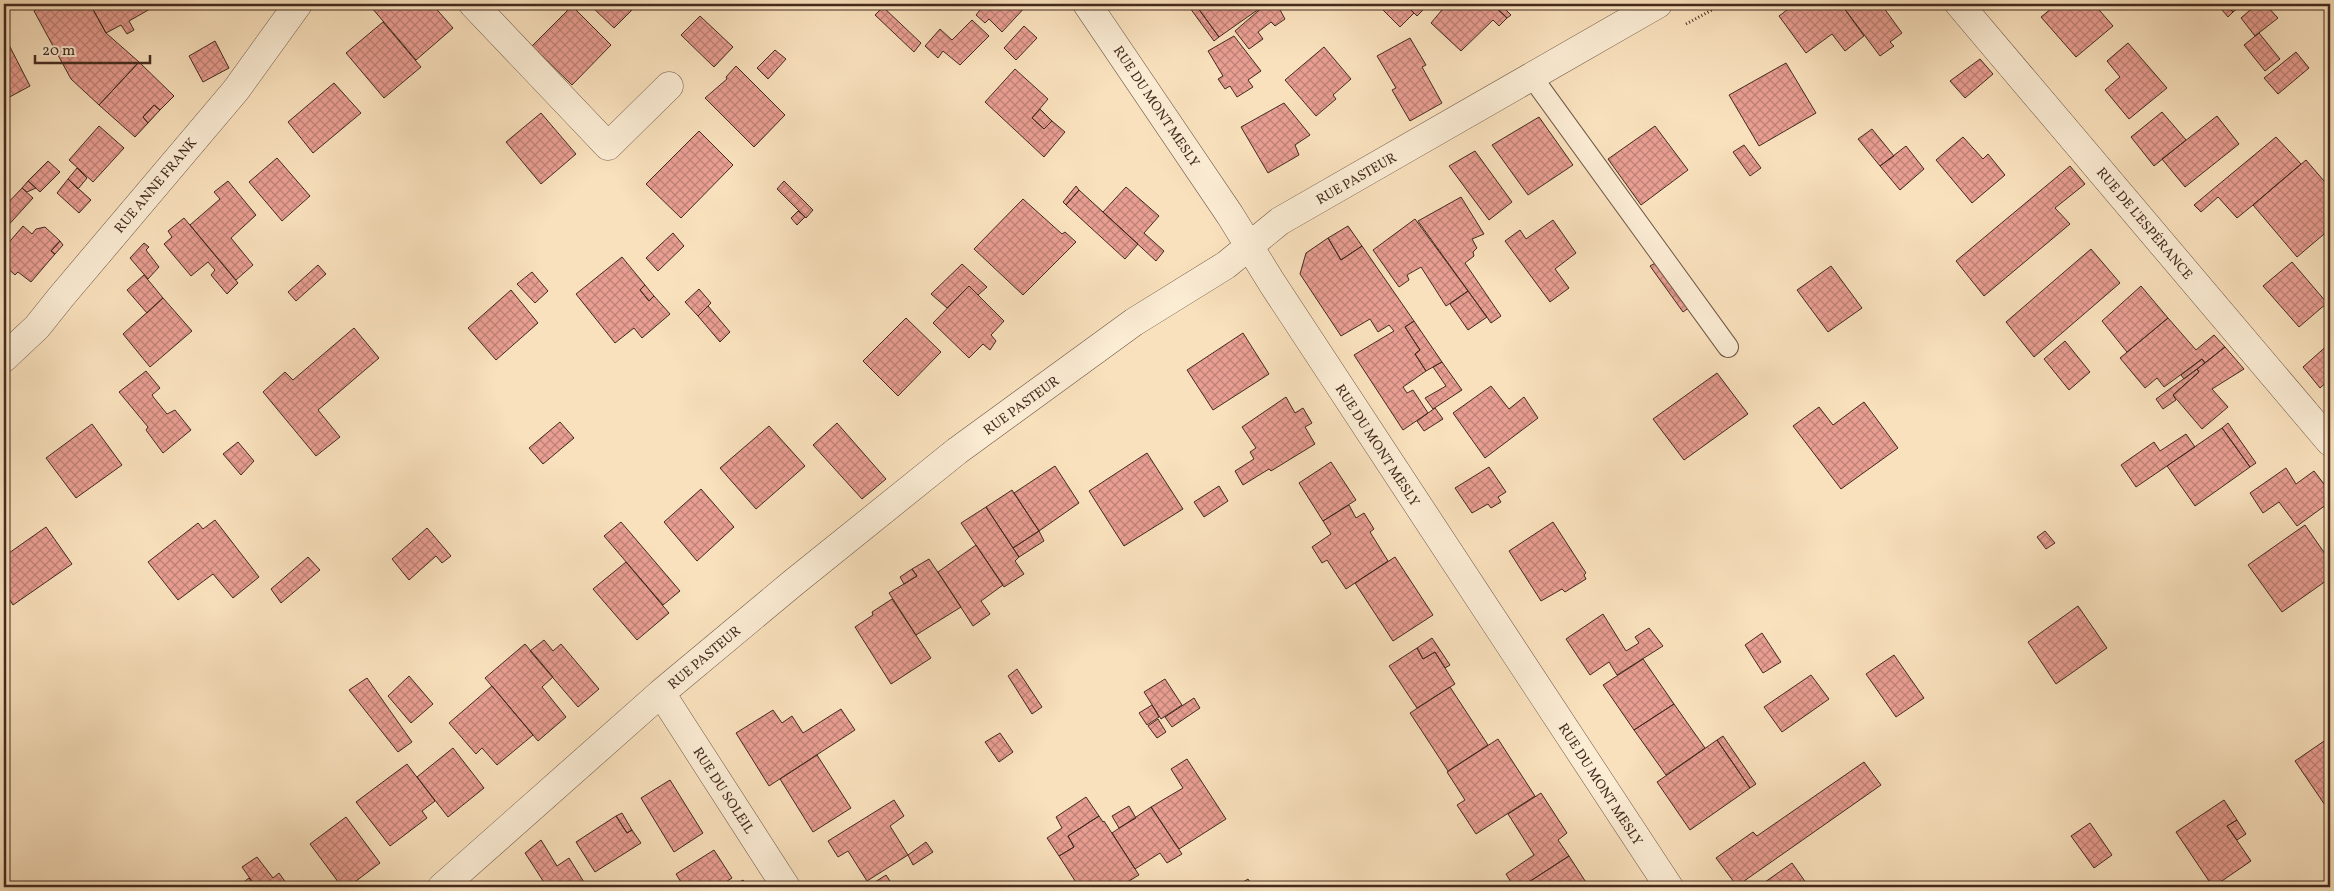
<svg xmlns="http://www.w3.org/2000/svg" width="2334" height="891" font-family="Vollkorn,serif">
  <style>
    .building { fill: url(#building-cross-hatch); stroke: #432b1f }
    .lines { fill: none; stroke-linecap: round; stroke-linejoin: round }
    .lane-casing { stroke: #705846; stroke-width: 22 }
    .street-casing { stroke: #705846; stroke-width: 29 }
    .path { stroke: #432b1f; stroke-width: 3; stroke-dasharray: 1 2.5; stroke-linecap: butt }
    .lane { stroke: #fbecd4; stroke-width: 20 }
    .street { stroke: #fbecd4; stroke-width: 28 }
    .labels { text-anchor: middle; stroke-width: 4.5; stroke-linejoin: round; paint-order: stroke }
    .street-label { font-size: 14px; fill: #432b1f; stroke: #fbecd4 }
  </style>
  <defs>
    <pattern id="building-cross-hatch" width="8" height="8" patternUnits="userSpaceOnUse" patternTransform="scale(1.25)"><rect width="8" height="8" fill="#e99e92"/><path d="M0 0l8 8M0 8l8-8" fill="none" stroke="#be8177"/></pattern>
  </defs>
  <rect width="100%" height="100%" fill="#f9e1bd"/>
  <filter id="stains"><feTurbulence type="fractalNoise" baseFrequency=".004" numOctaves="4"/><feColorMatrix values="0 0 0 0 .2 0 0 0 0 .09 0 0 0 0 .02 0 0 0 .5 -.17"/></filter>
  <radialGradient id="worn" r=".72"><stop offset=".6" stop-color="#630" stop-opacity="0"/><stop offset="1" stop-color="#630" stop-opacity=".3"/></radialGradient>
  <path class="building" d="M46,4H90L106,33L139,62L99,105L71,79L34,11Z
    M90,4H147L150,9L129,21L134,30L127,34L121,25L106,33Z
    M377,4H432L453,28L416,60L372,8Z
    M592,4H638L614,28L590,5Z
    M973,4H1028L1002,32L989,19L985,23L976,15L980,10Z
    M1187,4H1195L1219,37L1214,41Z
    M1195,4H1266L1219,37Z
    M1266,4H1285L1279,8L1285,19L1275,26L1271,22L1258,32L1263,39L1249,49L1235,31Z
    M1377,4H1405L1414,13L1400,27Z
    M1405,4H1429L1417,16Z
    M1447,4H1492L1507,18L1499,26L1493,20L1461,51L1431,23Z
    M1492,4H1500L1511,15L1507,18Z
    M1795,4H1841L1864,36L1845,51L1832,34L1806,53L1779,16Z
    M1841,4H1881L1902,33L1890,42L1894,46L1880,56Z
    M2057,4H2094L2113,26L2076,57L2041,17Z
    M2217,4H2226L2233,12L2228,17Z
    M2226,4H2243L2233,12Z
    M2257,4H2265L2278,18L2255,36L2241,18Z
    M572,6L611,45L572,85L532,46Z
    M883,7L921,43L914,52L875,15Z
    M700,16L733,47L714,67L681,35Z
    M972,20L989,36L960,65L943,51L938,58L925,46L940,29L952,40Z
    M383,22L421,67L384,98L346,53Z
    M1024,26L1037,38L1016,60L1004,48Z
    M2259,33L2280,59L2265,71L2244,45Z
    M1234,36L1261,71L1248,80L1253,87L1237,97L1230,86L1225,89L1218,79L1223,76L1208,51Z
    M1410,38L1426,65L1422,67L1442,103L1410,121L1392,90L1396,88L1377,56Z
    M215,41L229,68L203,82L189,56Z
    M8,43L30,86L4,100V45Z
    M2128,43L2167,88L2129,119L2105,90L2120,77L2107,61Z
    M1324,47L1351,79L1333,95L1336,99L1316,116L1285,80Z
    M775,50L786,59L768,79L757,68Z
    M2296,52L2309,68L2278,94L2264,78Z
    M1980,59L1993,74L1965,98L1950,81Z
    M139,62L174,96L160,110L154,105L143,117L148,123L135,137L99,105Z
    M1786,63L1816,113L1759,146L1729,95Z
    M736,66L785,115L754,147L705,98L727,79L726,77Z
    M1015,69L1048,99L1032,118L1044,129L1052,121L1065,132L1044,157L985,102Z
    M334,83L361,113L313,153L288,122Z
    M1284,103L1310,135L1295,145L1299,155L1268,173L1241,127Z
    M154,105L160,110L148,123L143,117Z
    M1040,109L1052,121L1044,129L1032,118Z
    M2162,112L2186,140L2154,166L2131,137Z
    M541,113L576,154L541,184L506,142Z
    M2217,116L2239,144L2185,187L2162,159Z
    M1539,117L1573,165L1528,195L1492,145Z
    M99,126L124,148L93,182L69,160Z
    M1655,126L1688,170L1641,205L1608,159Z
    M1872,129L1894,156L1880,166L1858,139Z
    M699,131L733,165L681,218L646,184Z
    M1963,137L1983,159L1988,154L2005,175L1972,203L1936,160Z
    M2276,137L2301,164L2253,205L2237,218L2218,197L2201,212L2194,205Z
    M1744,145L1761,168L1750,176L1733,152Z
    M1906,146L1924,169L1900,190L1880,166Z
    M1475,151L1512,202L1489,220L1449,166Z
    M277,158L310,196L282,221L249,182Z
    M2306,160L2330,188V229L2297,257L2253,205Z
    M48,161L60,172L40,192L28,181Z
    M2070,166L2085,184L2055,208L2070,224L1984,296L1956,261Z
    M77,168L87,178L78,189L68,179Z
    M68,179L91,200L79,213L57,193Z
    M28,181L36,188L27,192L22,188Z
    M228,181L256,215L231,238L253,265L236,280L190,225L220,199L214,192Z
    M784,181L813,210L806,218L777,189Z
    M1076,186L1079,190L1066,205L1063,202Z
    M1126,187L1159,216L1144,233L1164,251L1156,261L1103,212Z
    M22,188L33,198L4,230V207Z
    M1079,190L1138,244L1125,259L1066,205Z
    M1461,197L1484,234L1472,239L1477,248L1473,252L1474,256L1465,263L1501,316L1491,323L1418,221Z
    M1023,199L1062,234L1065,232L1076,242L1023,295L974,249Z
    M798,211L805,217L797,225L791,218Z
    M184,218L238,283L227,294L211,275L215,270L208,262L191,276L164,244L172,237L168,231Z
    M1415,219L1468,291L1446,306L1421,267L1407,275L1409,280L1399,287L1373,250Z
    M1553,220L1576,253L1555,269L1569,288L1550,302L1505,241L1520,230L1526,239Z
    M23,226L32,234L36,229L45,227L60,241L51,251L55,254L31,282L18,272L15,275L5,266L8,263L4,259V248Z
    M1348,226L1362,246L1341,260L1328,238Z
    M673,233L684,246L658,271L646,258Z
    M1328,238L1341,260L1362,246L1414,321L1405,327L1420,350L1415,354L1426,371L1403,387L1407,393L1413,390L1428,413L1403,430L1354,355L1394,331L1389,325L1378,332L1370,319L1341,336L1300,274L1306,253Z
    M60,241L63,245L55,254L51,251Z
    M144,243L149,247L146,250L159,267L148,279L130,258Z
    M2091,249L2120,283L2034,357L2006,322Z
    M622,257L645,285L640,290L649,301L654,296L670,314L642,338L634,328L615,343L576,294Z
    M1657,262L1690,307L1683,312L1650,266Z
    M2292,262L2327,303L2299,327L2263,286Z
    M962,264L987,287L978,295L969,286L947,308L931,294Z
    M318,265L326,274L296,301L288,292Z
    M1831,266L1862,308L1828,332L1797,290Z
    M532,272L548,291L535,303L517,284Z
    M144,275L163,298L147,313L127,290Z
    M645,285L654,296L649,301L640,290Z
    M969,286L1004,321L991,335L996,341L990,350L983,344L969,358L933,323Z
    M2141,286L2168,318L2127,352L2102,321Z
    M699,289L711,303L698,316L685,302Z
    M511,290L538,323L496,360L468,328Z
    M1468,291L1487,317L1468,330L1450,304Z
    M163,298L192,331L150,367L123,334Z
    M708,306L730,332L720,342L698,316Z
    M906,318L941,352L898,396L863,361Z
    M2168,318L2196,350L2214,335L2225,347L2205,363L2202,359L2164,387L2157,378L2145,388L2120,358Z
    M1414,321L1442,362L1426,371L1415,354L1420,350L1405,327Z
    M354,328L379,358L318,410L340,437L316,456L263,392L285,372L293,380Z
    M1243,333L1269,374L1213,410L1187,370Z
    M2065,341L2090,372L2069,390L2044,359Z
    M2330,343V379L2320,388L2303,367Z
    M2225,347L2244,369L2212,389L2228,407L2202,429L2173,395L2199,372L2197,369Z
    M2202,359L2205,363L2184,379L2181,375Z
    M1442,362L1462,390L1433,409L1425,398L1446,386L1433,367Z
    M2197,369L2199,372L2173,395L2176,400L2163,409L2156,399Z
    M146,371L160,388L152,395L154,398L167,414L175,410L191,430L163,453L146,430L148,427L119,392Z
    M1717,373L1748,414L1684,460L1653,419Z
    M1491,386L1509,409L1524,397L1538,418L1485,458L1453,413Z
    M1286,397L1295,413L1303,408L1312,423L1305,427L1315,444L1271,471L1269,469L1243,485L1235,471L1254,459L1250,452L1256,448L1242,427Z
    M1864,402L1898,448L1841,489L1793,426L1819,407L1833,425Z
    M1435,408L1443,419L1424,431L1417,421Z
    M560,422L574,438L543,464L529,448Z
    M837,423L886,479L862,499L813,445Z
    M2228,423L2256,463L2250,467L2222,428Z
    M92,424L122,465L76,498L46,458Z
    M769,426L805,466L756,509L720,468Z
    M2222,428L2250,467L2195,506L2167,466Z
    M2186,434L2195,447L2136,487L2121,465L2154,442L2160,451Z
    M238,442L254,461L241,475L223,454Z
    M1147,453L1183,509L1124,546L1089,491Z
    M1331,462L1356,500L1323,521L1299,483Z
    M1055,466L1079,503L1039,531L1014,493Z
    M1489,467L1506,492L1498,497L1501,502L1491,508L1488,504L1472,513L1455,488Z
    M2286,468L2296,484L2314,471L2330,492V502L2297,526L2279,502L2263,513L2250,493Z
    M1219,486L1228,501L1204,517L1194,502Z
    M701,489L734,527L697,561L664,522Z
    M1012,490L1039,531L1013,548L986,507Z
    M1349,505L1356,518L1364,513L1374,529L1370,532L1388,561L1346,589L1327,560L1322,563L1312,547L1331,534L1323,521Z
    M986,507L1019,557L1015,561L1024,574L1004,587L961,523Z
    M215,520L259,577L233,598L213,574L178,600L148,562L198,523L203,529Z
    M621,522L680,591L663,605L604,536Z
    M1553,522L1586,573L1584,575L1586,579L1565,592L1562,589L1541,601L1509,551Z
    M2305,525L2330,561V578L2282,612L2248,565Z
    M46,527L72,564L13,605L4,591V547L9,553Z
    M427,528L451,556L442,563L436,556L409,580L392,559Z
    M1039,531L1044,541L1019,557L1013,548Z
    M2045,531L2055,543L2046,549L2037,537Z
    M976,545L1003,585L981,601L990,614L973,626L938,572Z
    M308,557L320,570L281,603L271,589Z
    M1395,557L1433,615L1393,641L1355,583Z
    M929,559L961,607L916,635L889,593L917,576L912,569Z
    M626,562L669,613L637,640L593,589Z
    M912,569L917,576L904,584L900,577Z
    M892,599L931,658L891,684L855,627L873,615L872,612Z
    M2078,606L2107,648L2056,684L2028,642Z
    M1603,614L1626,651L1639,643L1635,637L1649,628L1663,646L1617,675L1609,662L1590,675L1566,639Z
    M1762,633L1781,662L1763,673L1745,645Z
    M1432,638L1450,665L1445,668L1435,652L1423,659L1417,648Z
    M544,640L553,651L561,644L599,689L578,707L530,651Z
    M525,644L553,677L542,687L566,717L538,741L485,678Z
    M1417,648L1423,659L1435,652L1455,684L1417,708L1389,666Z
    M1894,655L1924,698L1896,717L1866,674Z
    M1643,659L1674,704L1634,730L1603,685Z
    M1017,669L1042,707L1032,714L1008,676Z
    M1811,675L1829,699L1782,732L1764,707Z
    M409,676L433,704L411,723L388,696Z
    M367,678L412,742L398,752L349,690Z
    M1165,679L1182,705L1161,719L1144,692Z
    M492,686L533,735L497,765L482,748L476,754L449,723Z
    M1450,687L1488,745L1448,771L1410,713Z
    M1194,698L1200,708L1172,727L1165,717Z
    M1674,704L1705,748L1666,775L1634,730Z
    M1152,705L1159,717L1147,725L1139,713Z
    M841,709L855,730L769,786L736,733L773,710L782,723L792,716L803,733Z
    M1158,719L1166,732L1157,738L1148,726Z
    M1000,733L1013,752L999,762L985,742Z
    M1723,736L1756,784L1750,788L1717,740Z
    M2330,737V810L2329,811L2295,761Z
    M1498,739L1535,796L1476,834L1457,805L1465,800L1447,772Z
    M1717,740L1750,788L1690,830L1657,782Z
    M453,748L484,788L448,817L417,777Z
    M817,755L851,808L813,832L780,779Z
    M1187,759L1226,819L1179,849L1151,807L1183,788L1171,769Z
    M1864,762L1881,785L1737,886L1716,858L1753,832L1757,836Z
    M407,764L435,801L422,811L427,818L390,846L356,802Z
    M670,780L703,833L674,852L641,798Z
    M1541,793L1567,833L1558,840L1569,856L1521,887H1514L1506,874L1534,855L1508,814Z
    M1086,797L1099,816L1068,836L1074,847L1059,856L1047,838L1062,828L1056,817Z
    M894,800L904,816L890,826L908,855L867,881L848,851L838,857L828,841Z
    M2224,800L2237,820L2227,826L2251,861L2213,887L2176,832Z
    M1129,806L1136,818L1119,828L1112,816Z
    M1151,807L1182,854L1167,863L1160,853L1135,869L1112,833Z
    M622,813L632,830L627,833L616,816Z
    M616,816L627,833L632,830L641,843L595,872L576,842Z
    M1099,816L1103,822L1104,821L1139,875L1119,887H1079L1059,856L1074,847L1068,836Z
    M346,817L380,863L348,887H342L310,844Z
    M2237,820L2246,834L2237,840L2227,826Z
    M2090,823L2112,855L2094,868L2071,836Z
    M541,840L557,866L569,858L587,887H547L525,853Z
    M926,842L933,852L913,865L908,855Z
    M714,850L732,878L718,887H684L676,874Z
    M1569,856L1589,887H1533L1529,882Z
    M257,857L273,878L279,873L289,887H256L242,867Z
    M1792,863L1809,887H1758Z
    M886,875L894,887H867Z
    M249,878L256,887H237Z
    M1248,879L1253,887H1235Z
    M743,880L748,887H731Z"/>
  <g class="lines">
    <g class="lane-casing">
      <path id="lane" d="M1532,77L1728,347"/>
    </g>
    <g class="street-casing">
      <path id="street" d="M473,4L608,146L669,86
        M1087,4L1230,215L1272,283L1669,887
        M1959,4L2330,442
        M4,358L37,327L61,297L236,90L298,4
        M661,693L786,887
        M442,887L661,693L793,583L957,451L1134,322L1226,265L1280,221L1658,4"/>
    </g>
    <path class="path" d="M1686,24L1723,4"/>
    <use href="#lane" class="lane"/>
    <use href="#street" class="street"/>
  </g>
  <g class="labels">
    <g class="street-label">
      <text transform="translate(1157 106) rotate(56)" y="5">RUE DU MONT MESLY</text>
      <text transform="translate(1356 178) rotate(-30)" y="5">RUE PASTEUR</text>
      <text transform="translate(155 185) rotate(-50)" y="5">RUE ANNE FRANK</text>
      <text transform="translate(2145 223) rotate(50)" y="5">RUE DE L'ESPÉRANCE</text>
      <text transform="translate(1021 405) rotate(-36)" y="5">RUE PASTEUR</text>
      <text transform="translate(1378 445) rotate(57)" y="5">RUE DU MONT MESLY</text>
      <text transform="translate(704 657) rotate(-40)" y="5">RUE PASTEUR</text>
      <text transform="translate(1601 784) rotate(57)" y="5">RUE DU MONT MESLY</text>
      <text transform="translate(724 790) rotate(57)" y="5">RUE DU SOLEIL</text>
    </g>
  </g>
  <rect width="2334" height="891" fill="none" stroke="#f9e1bd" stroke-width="20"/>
  <rect x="5" y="5" width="2324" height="881" fill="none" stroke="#432b1f" stroke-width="2.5"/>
  <rect x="10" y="10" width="2314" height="871" fill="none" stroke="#432b1f"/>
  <path d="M35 55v8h115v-8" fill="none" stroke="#432b1f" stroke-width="2.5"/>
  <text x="42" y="55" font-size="15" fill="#432b1f" stroke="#fbecd4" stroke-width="4" paint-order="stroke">20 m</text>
  <rect width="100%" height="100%" filter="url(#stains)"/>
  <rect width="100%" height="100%" fill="url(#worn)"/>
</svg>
